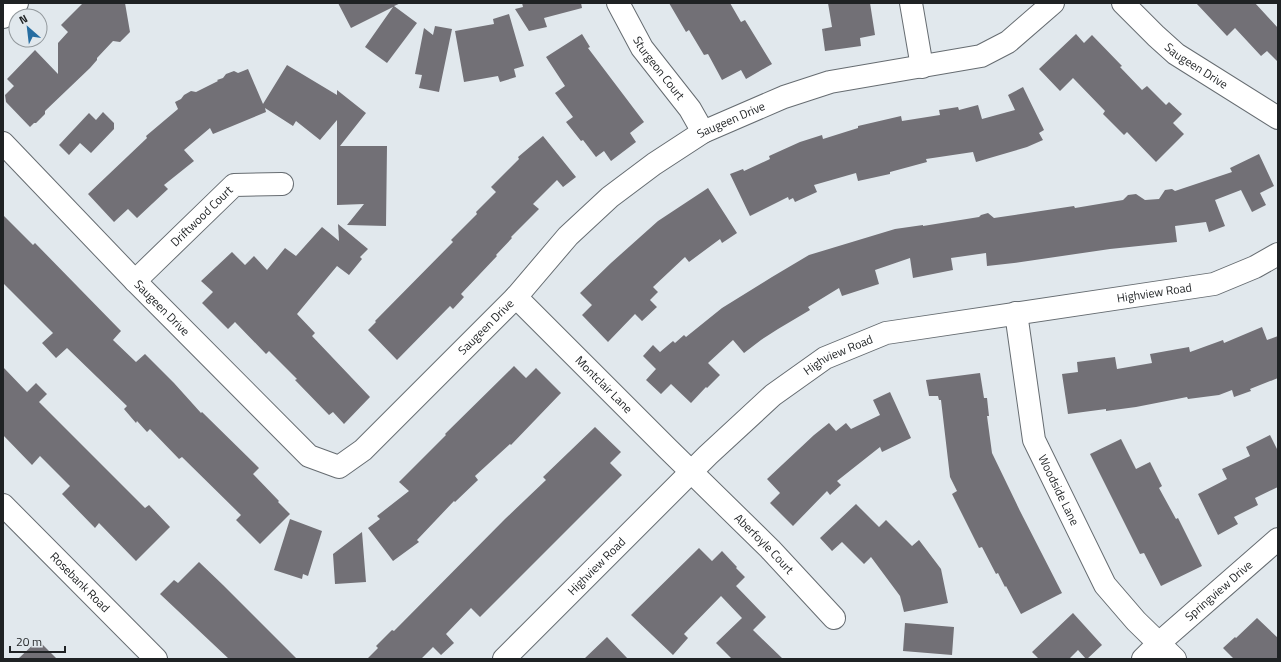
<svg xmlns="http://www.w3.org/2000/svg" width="1281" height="662" font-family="'Titillium Web',sans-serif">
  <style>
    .building { fill: #727076 }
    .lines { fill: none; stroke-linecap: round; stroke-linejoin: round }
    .minor-casing { stroke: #666c71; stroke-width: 24 }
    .minor { stroke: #fff; stroke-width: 22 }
    .labels { text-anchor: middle; stroke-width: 4; stroke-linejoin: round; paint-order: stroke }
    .street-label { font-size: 12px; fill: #1f2224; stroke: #e1e8ed }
  </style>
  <rect width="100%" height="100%" fill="#e1e8ed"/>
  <path class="building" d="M83,3H125L130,32L120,42L113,41L97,58V60L90,68L45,111V114L36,123H34L30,127L6,102L5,95L14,86L7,79L35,50L58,74V43L68,32L61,25Z
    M338,3H401L394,6L417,23L387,63L365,47L393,7L351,28Z
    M522,3H581L582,8L544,18L547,27L529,31L515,9L523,7Z
    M669,3H730L741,22L745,20L772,64L746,79L741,70L722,80L708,54L704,55L689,30L686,32Z
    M828,3H870L875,35L860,38L861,46L825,51L822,29L832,27Z
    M1196,3H1255L1278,28V62L1267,51L1261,56L1235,28L1227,36Z
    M509,14L524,66L514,69L516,77L500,82L498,76L464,82L455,31L494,24L493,19Z
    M435,26L452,29L439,92L419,88L422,75L415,74L424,28L433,35Z
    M582,34L590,47L588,48L644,122L630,133L636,142L611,161L604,151L596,157L583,140L581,141L566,122L573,117L555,93L565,86L546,57Z
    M1076,34L1084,43L1092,35L1122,66L1120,67L1142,90L1147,86L1166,105L1169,102L1182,114L1173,123L1184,134L1156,162L1127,132L1124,135L1103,114L1105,111L1073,78L1060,91L1039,69Z
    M287,65L337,95V90L366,113L340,146H387L386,226L347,225L364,204L337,205V120L320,140L296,121L293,126L265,108L266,112L213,134L210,128L184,150L194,161L164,185L168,189L137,218L128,209L114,222L88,194L147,138L146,136L178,109L175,102L181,99L184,95L191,91L196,92L218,81L217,80L223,78L226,74L234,71L238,73L248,69L263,104Z
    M1023,87L1044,130L1039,133L1043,140L1027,147L976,162L973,152L926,159L927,162L890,172V174L858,181L856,173L814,185L817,192L795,202L793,198L789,200L788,197L750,216L730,174L743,169L744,171L770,159L769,156L800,142L822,135L823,139L858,128V126L901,116L902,121L940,115L939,110L958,107L959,110L978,105L982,119L1015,110L1008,95Z
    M103,112L114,123V129L91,153L80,143L69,155L59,145L89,113L96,120Z
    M543,136L576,177L563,187L557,180L533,204L539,209L511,237L512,238L496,255L497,256L461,294L464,297L453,309L450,306L397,360L368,330L376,322L375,321L453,242L451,240L477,214L476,212L496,192L491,187L519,159L518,157Z
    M1259,154L1274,186L1260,193L1266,205L1252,212L1241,190L1215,200L1225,226L1209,232L1206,222L1175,226L1177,242L1110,249L1014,263L987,266L986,253L951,258L953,270L913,278L910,258L875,270L879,284L842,296L839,288L808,307L810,310L778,329L761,340L744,353L733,340L708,363L720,375L707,388L706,387L691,403L671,384L661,394L646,380L656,369L643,356L653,345L660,352L673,341L675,343L684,335L686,337L722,308L772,277L809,255L895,229L923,225V226L979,217L981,215L988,213L994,218L1074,206L1075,208L1123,200L1128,195L1136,194L1145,200L1159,199L1165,190L1172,189L1175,191L1232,172L1230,168Z
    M708,188L737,233L722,243L720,239L689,262L685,257L653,287L658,292L650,300L657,307L642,321L635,314L608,342L582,315L592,305L580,293L611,263L658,221Z
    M3,215L33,245L35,243L121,331L113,340L136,362L145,354L174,383L201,413L202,412L259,468L253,474L279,501L278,502L290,514L260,544L236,520L241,515L182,457L179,459L150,429L147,432L137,421L136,423L124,409L127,406L67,348L56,358L42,343L53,333L3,283Z
    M338,224L368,249L360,257L362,259L349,275L337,266L297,314L315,333L312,336L370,397L344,424L333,412L329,415L295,380L297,379L269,351L266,354L235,322L228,329L202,303L213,292L201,281L232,252L245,265L254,256L267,270L285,248L296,256L322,227L339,241Z
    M1262,327L1267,340L1278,336V378L1250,389L1251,391L1234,397L1232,390L1219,395L1188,399L1187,397L1136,407L1106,411V409L1068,414L1062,374L1078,372L1077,362L1115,357L1117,369L1152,363L1150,354L1189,347L1190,352L1223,340L1224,343Z
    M514,366L526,378L536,368L561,393L511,445L510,444L475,476L478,480L455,502L454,501L417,540L419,542L393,561L368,528L380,519L377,516L409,491L399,482L446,435L445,434Z
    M3,367L27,392L36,383L47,394L39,402L145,508L149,505L170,527L136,561L99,523L95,528L62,494L70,486L40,456L32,465L3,435Z
    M980,373L984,398H987L989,416H987L992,453L1020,511L1062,593L1021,614L1006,586L1005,587L998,573L996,574L982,547L979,548L952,494L957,491L950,477L941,400H939L938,396H929L926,380Z
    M890,392L911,438L882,452L880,447L837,481L841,485L830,495L827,491L793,526L770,503L780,493L767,479L814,435L829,423L836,431L846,423L851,429L880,415L873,400Z
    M595,427L621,452L610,463L622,475L480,617L471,608L446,634L454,643L441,655L433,647L421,659H367L378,648L376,646L392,630L394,631L505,519L546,480L543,477Z
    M1270,435L1278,451V487L1255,498L1258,505L1234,517L1238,524L1218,535L1198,494L1227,479L1222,469L1250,456L1246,447Z
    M1121,439L1136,469L1150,462L1162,486L1159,488L1176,519L1178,518L1202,566L1161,586L1144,553L1140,554L1090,454Z
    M856,504L879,527L886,520L912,546L919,540L941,569L948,603L904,612L900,596L871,557L864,564L842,542L832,551L820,538Z
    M290,519L322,531L308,576L303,574L302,579L274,570Z
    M362,532L366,582L335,584L333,554Z
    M699,548L712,561L722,551L737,567L736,568L745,577L736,586L766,617L753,630L783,659H732L716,643L742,618L721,596L684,634L688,638L673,655L631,615Z
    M199,562L223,585L297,659H229L160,594L174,580L178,583Z
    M1073,613L1102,645L1087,659H1086L1078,650L1069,659H1039L1032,652Z
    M1257,618L1278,638V659H1234L1223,648L1235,637L1236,638Z
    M905,623L954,627L952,655L903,651Z
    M607,637L628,659H584Z
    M38,640L57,659H18Z"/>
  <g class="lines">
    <g class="minor-casing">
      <g id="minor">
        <path id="s1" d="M618,3L642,48L690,109L703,132"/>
        <path d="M911,3L922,67"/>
        <path id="s2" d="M1123,3L1156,36L1176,54L1278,118"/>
        <path d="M3,17L17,3"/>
        <path id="s3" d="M3,143L135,281L309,456L339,467L363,450L516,297L568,236L610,197L654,164L703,132L784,97L830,82L981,56L1008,42L1053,3"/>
        <path id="s4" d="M135,281L234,185L282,184"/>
        <path id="s5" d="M516,297L668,449L770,549L834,618"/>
        <path id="s6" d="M1016,313L1034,440L1105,585L1136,621L1175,659"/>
        <path id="s7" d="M3,505L156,659"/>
        <path id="s8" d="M504,659L708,455L773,395L825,358L886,333L1214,284L1255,267L1278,254"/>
        <path id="s9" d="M1143,659L1159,643L1278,539"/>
      </g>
    </g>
    <use href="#minor" class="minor"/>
  </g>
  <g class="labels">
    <g class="street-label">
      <text dy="4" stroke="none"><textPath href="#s2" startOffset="97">Saugeen Drive</textPath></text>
      <text dy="4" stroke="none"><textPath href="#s1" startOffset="77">Sturgeon Court</textPath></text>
      <text dy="4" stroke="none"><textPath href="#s3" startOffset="997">Saugeen Drive</textPath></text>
      <text dy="4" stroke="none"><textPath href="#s4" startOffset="93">Driftwood Court</textPath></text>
      <text dy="4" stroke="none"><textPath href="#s8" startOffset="778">Highview Road</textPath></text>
      <text dy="4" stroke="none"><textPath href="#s3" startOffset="229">Saugeen Drive</textPath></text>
      <text dy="4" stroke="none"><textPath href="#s3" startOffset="673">Saugeen Drive</textPath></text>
      <text dy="4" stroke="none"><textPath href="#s8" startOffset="454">Highview Road</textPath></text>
      <text dy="4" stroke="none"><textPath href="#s5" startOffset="124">Montclair Lane</textPath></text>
      <text dy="4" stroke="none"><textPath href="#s6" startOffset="184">Woodside Lane</textPath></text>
      <text dy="4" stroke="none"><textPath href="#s5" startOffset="350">Aberfoyle Court</textPath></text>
      <text dy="4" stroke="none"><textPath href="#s8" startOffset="131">Highview Road</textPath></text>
      <text dy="4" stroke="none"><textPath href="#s7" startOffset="109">Rosebank Road</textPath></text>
      <text dy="4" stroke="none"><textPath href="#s9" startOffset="102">Springview Drive</textPath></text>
    </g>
  </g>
  <rect width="1281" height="662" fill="none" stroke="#1f2224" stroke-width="8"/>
  <g transform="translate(28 28) rotate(332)"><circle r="19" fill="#e1e8ed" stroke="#93999d"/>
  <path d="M0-3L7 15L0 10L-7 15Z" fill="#266da1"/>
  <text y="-6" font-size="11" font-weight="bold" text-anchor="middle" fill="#1f2224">N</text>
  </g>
  <path d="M10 646v6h55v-6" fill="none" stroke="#1f2224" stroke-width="2"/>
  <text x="16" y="646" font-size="12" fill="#1f2224" stroke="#e1e8ed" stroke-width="3" paint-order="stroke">20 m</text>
</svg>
